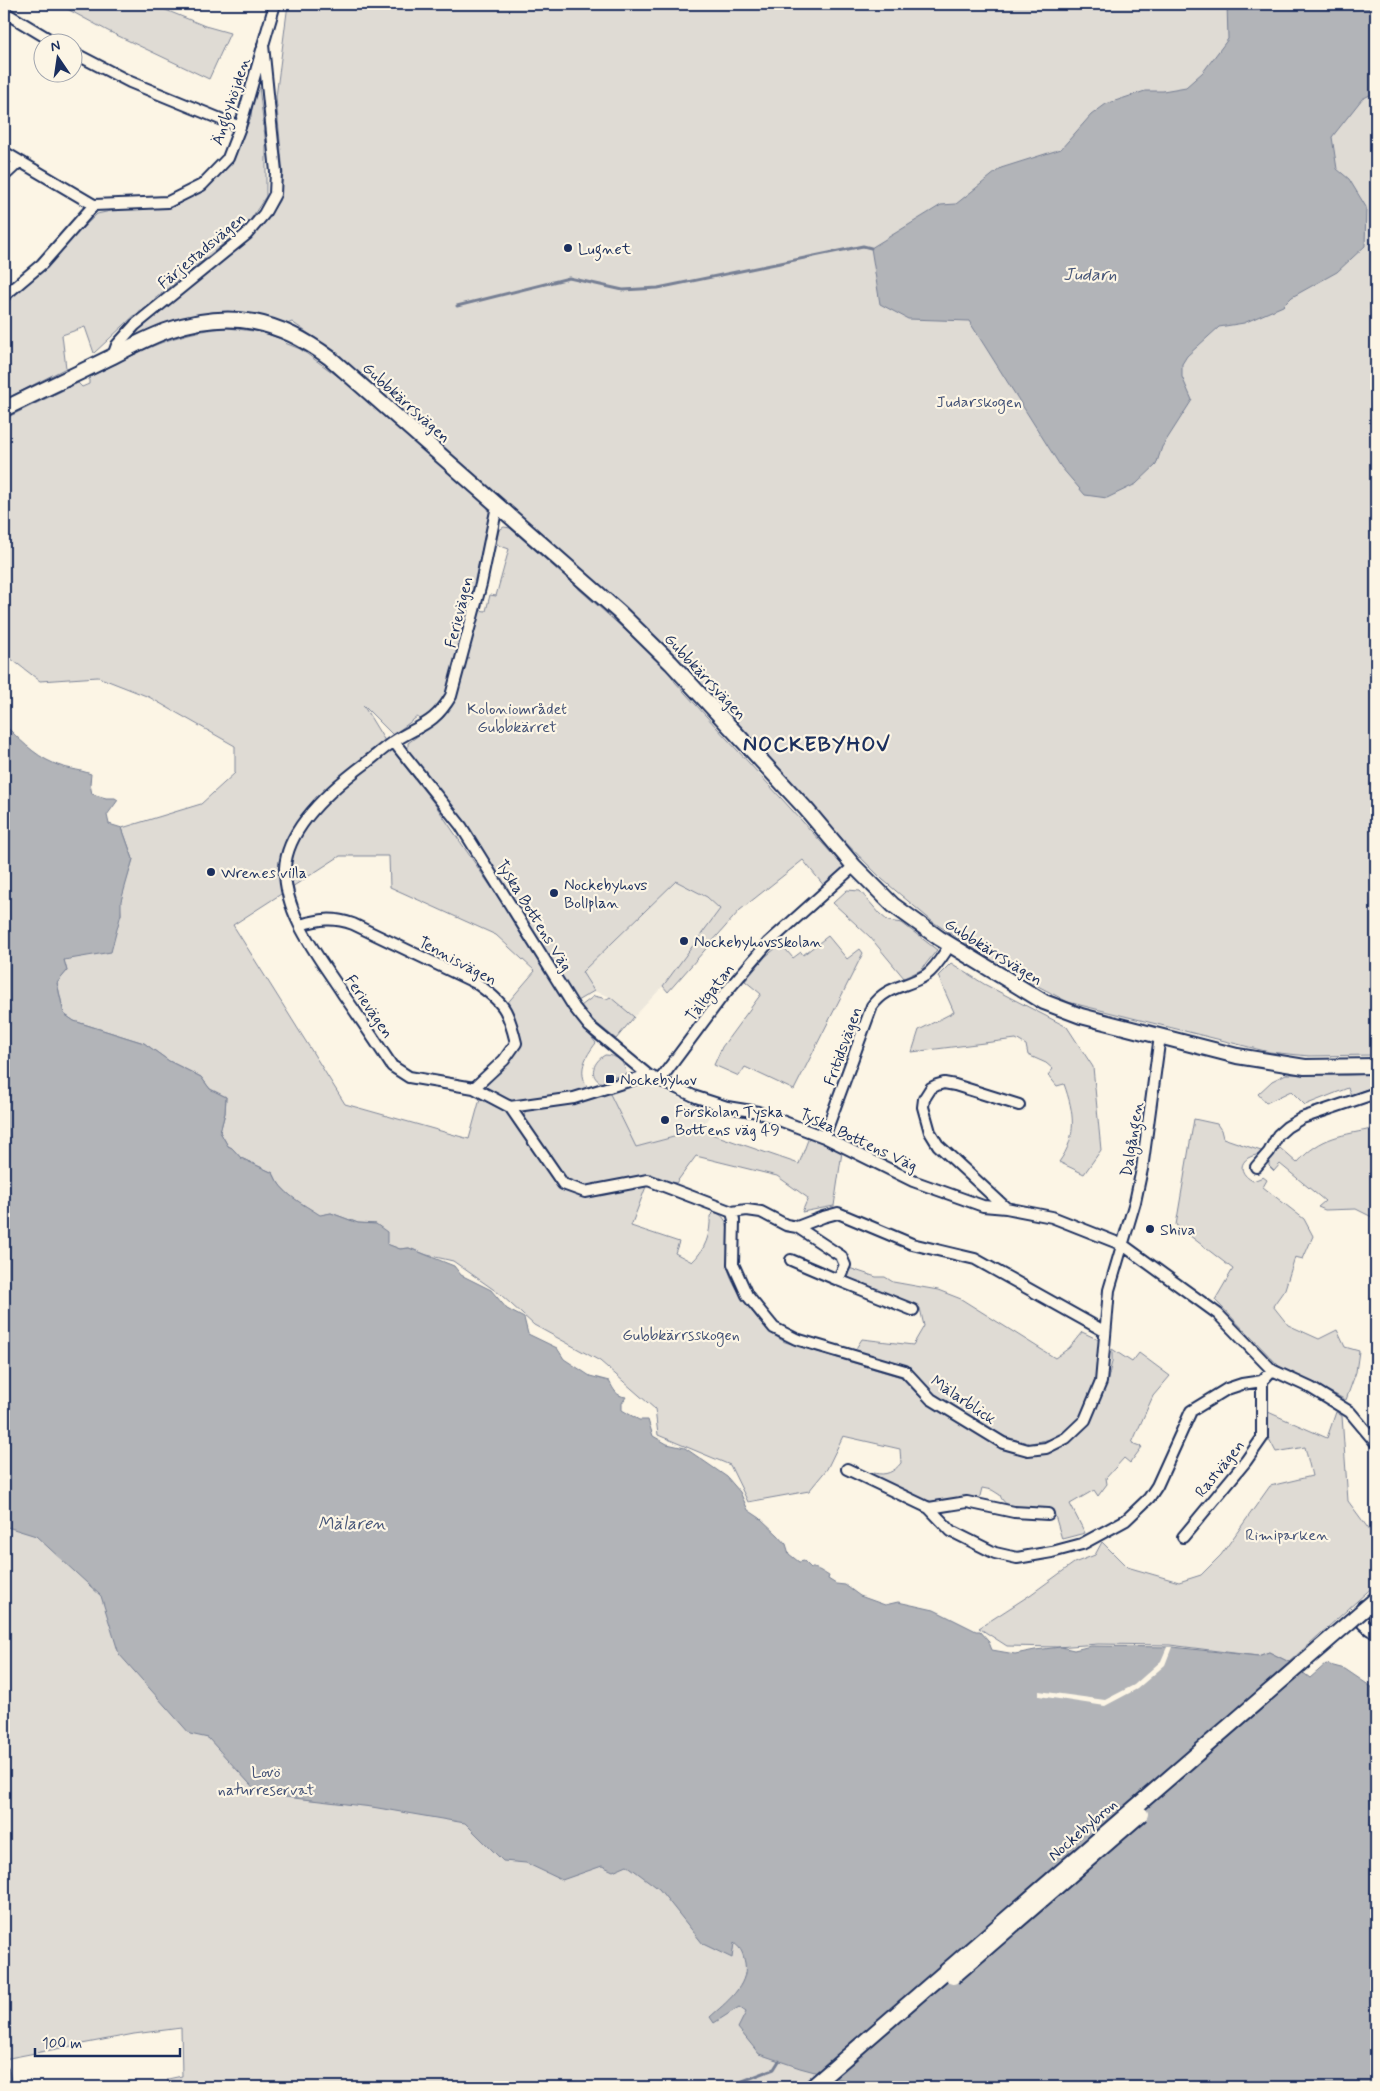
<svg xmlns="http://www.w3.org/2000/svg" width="1380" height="2091" font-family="Mynerve,sans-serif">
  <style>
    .built { fill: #ece7dc }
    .green { fill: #dfdbd4; stroke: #7d8599; fill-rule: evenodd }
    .water { fill: #b2b4b8; stroke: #767f94 }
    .pier { fill: #fcf5e5 }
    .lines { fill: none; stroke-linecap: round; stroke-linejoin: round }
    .stream { stroke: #767f94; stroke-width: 3 }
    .street-casing { stroke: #1b2f5e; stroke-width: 14 }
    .secondary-casing { stroke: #1b2f5e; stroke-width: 18 }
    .street { stroke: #fcf5e5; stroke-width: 10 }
    .secondary { stroke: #fcf5e5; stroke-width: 14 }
    .secondary-bridge-casing { stroke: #1b2f5e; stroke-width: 18; stroke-linecap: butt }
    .secondary-bridge { stroke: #fcf5e5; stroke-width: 14 }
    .poi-dot { fill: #1b2f5e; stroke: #fcf5e5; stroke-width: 2 }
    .labels { text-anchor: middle; stroke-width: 4.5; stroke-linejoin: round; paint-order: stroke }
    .street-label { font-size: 16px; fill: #1b2f5e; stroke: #fcf5e5 }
    .poi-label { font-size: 16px; fill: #1b2f5e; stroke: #fcf5e5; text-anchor: start }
    .park-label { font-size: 16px; fill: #425176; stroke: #fcf5e5 }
    .water-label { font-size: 18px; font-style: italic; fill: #485779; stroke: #fcf5e5 }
    .district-label { font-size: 21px; font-weight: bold; letter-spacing: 1px; fill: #1b2f5e; stroke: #fcf5e5 }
  </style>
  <rect width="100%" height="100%" fill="#fcf5e5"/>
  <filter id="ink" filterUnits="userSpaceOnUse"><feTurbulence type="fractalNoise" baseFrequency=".02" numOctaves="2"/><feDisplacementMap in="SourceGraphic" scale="10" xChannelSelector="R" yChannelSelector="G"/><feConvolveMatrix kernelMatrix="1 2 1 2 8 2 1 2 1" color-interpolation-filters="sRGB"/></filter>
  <g filter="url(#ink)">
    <path class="built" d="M676,881L707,897L720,909L663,986L634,1017L608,996L594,991L582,972Z
      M645,1081L691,1104L713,1111L700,1130L636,1147L609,1092Z"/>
    <path class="green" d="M58,4H151L205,26L230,33L209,79L108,31Z
      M288,4H1376V1055L1309,1056L1269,1052L1068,1002L1002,967L933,922L883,880L773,769L689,671L662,644L332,350L292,322L285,325L252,316L127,343L128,338L141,326L216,265L268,218L279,201L283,174L276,97Z
      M254,87H259L266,145V196L247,225L137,313L94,353L85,327L62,335L66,368L4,400V304L97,214L120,209L169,208L211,185L233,159L251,117Z
      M228,328L262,332L287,341L285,343L300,349L346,382L487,506L490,514L449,691L435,713L424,721L417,717L393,735L363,705L385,741L436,806L521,931L581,1024L596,1043C585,1057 577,1071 588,1088L571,1094L513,1101L506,1111L524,1116L526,1109L609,1092L636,1147L700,1130L799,1164L809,1137L842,1152L834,1206L802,1212L808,1198L777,1176L696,1156L676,1183L650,1176L631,1226L679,1242L675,1253L692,1262C705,1250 711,1234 710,1216L714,1212C737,1218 725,1252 728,1268C731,1284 754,1316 766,1328C771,1334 778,1338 785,1342L901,1377L919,1396L967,1427L996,1444L1016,1452L1029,1453L1088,1422L1107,1383L1112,1362V1349L1132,1362L1139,1353L1170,1376L1153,1396L1132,1443L1142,1447L1130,1463L1124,1458L1106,1478L1107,1484L1098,1496L1094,1490L1070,1504L1085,1533L1062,1539L1054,1512C1039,1510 1005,1513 1000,1495L992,1490L982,1488L979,1500L933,1503L873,1476L874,1473C886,1476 894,1472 901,1463L900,1449L843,1436L827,1469L809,1491L748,1502L730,1465L658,1435L655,1409L600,1361L534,1325L500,1294L453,1261L427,1255L409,1248L400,1249L386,1244L376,1224L358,1223L331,1213L320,1216C302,1203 281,1194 273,1173L241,1158L232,1148L228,1146L220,1132L225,1113L226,1097L210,1089L201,1077L169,1061L144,1043L74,1021L64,1014L57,982L67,971L64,960L71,958L121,915L120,901L133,859L122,828L201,804L235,773V746L149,697L98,677L40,681L6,655L4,656V419L78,383L82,387L89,384V379L93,375C140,352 175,331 228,328ZM340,856H389L390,887L496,935L535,971L504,1007L515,1042L474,1092L481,1095L469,1139L345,1104L233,925Z
      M504,527L510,528L668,668L675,682L844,867L843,873L825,887L803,860L740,910L668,992L663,986L720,909L707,897L676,881L582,972L594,991L577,1001L408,753V743L444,717L456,697L478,610L486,611L490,595L496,596L509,549L498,545L496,542L499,530Z
      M847,890L860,891L880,914L888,921L902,923L937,950L921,970L904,978L870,937L833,903Z
      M828,936L847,959L860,949L863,953L794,1090L745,1067L739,1076L714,1065L722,1047L761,994L745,981L765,957L781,944L793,958L801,952L803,955Z
      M951,963L984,984L1067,1027L1093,1067L1101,1150L1084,1174L1059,1162C1078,1136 1074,1112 1064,1084L1057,1086L1048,1075L1053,1069L1046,1063L1028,1055L1026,1045L1016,1039L912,1052L919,1030L954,1012L938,976Z
      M594,996L607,999L610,997L634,1017L616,1039L594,1021L581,1006Z
      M605,1055C617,1055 625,1062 626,1074L615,1077L613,1075L606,1077V1080L602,1083C587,1076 594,1061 605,1055Z
      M1286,1074L1346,1075L1376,1074V1086L1351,1095L1348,1088L1305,1105L1291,1091L1266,1103L1258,1094L1272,1081Z
      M1194,1119L1217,1124L1221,1130L1223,1138L1264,1152C1259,1155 1253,1155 1248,1158C1237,1166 1243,1176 1253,1181L1263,1177L1267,1180L1263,1187L1304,1219L1313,1236L1303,1259L1295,1257L1285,1289L1273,1306L1288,1325L1319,1339L1337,1330L1345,1347L1359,1351L1356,1372L1346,1400L1279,1366L1215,1300L1233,1269L1176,1225Z
      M1376,1128V1219L1356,1209L1325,1210L1318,1207L1325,1201L1280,1164L1274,1171L1269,1166V1159L1280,1148L1297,1163C1322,1135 1342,1136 1376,1128Z
      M849,1268L876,1277H885L893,1282L938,1290L961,1299L1055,1358L1069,1348L1082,1332L1099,1340L1097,1374L1083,1414L1074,1425L1056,1438L1026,1444L1004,1436L936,1396L921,1384L853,1353L862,1339L913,1345L924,1326L920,1308L851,1280L848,1276Z
      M4,1295L1376,2087H167L168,2079L182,2076L181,2028L134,2034L4,2059Z
      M1268,1412L1327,1438L1336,1412L1342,1416L1348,1501L1376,1539V1584L1289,1662L1269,1652L1258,1656L1170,1645L1098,1644L1057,1647L1007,1646L979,1628L1030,1595L1074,1563L1095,1555L1102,1542L1127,1567L1179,1582L1201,1575L1221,1555L1270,1486L1312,1476L1305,1447L1276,1452L1268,1437Z"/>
    <path class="water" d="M1227,4H1376V92L1362,99L1332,137L1337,169L1349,179L1366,207L1365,246L1337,272L1292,297L1283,306L1244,323L1219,327L1187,356L1182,364V377L1192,400L1162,447L1156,465L1136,484L1107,498L1085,495L1061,467L969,321L908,319L880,304L871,248L941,205L956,204L1001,168L1061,149L1091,115L1106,104L1145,91H1163L1186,87L1203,72L1228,39Z
      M4,724C18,738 34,755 53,763C65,769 78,769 91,774L90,784L92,794L106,798H115L118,800L107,815L109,824L122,828L133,859L121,901V914L111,952L64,960L67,971L57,983L64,1014L74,1021L144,1043L169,1061L201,1077L210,1089L226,1097L225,1113L220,1132L228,1146L232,1148L241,1158L273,1173C281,1194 302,1203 320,1215L331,1213L358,1223L376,1224L387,1232V1244L400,1249L409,1248L454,1266L461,1275L491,1290L507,1309L524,1318L528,1334L557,1348L564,1359L590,1376L609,1381C614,1390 616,1396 626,1397L622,1403V1410L639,1420H648L653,1436L667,1444L685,1448L727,1477L740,1492L748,1510L760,1518L778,1535L786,1544L789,1554L799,1562L804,1561L811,1568C816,1567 824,1573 829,1576L828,1579L836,1584L845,1585L860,1596L885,1605L898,1602L934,1610L976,1631H980L988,1640L992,1650L1015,1654L1035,1650L1061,1647L1074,1650L1091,1646L1172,1647L1258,1656L1269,1652L1289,1662L1310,1678L1326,1664L1345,1669L1376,1690V2087H860L859,2084L800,2068L759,2054L738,2028L746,2012L739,2007L714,2023L710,2017C725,2003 749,1986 745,1963C743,1954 742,1949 734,1943L732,1958L703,1944L659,1889L627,1865L613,1871L602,1866L562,1880L526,1863L503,1861L465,1823L372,1807L259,1794L208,1738L190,1734L119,1654L101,1596L36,1536L4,1526Z
      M4,2061L9,2070L12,2087H4Z"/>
    <path class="pier" d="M1167,1647H1172L1165,1665L1137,1689L1105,1706L1039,1696V1691L1105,1700L1134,1685L1161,1661Z"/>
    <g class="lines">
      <path class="stream" d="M457,306L569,278L623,290L658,288L863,246L871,248
        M727,2087L774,2069L779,2061"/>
      <g class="street-casing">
        <path id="street" d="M4,12L54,42
          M72,52L130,82L240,127
          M4,152L94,205
          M4,176L19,162
          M4,296L42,264L94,205L168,202L202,185L228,158L240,127L262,50
          M113,356L117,345L135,325L247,234L264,214L275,194L276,172L263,45L275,4
          M497,506L481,584L451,696C434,725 419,725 393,742C384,748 375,756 366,763C335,786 287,826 285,868C284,915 319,957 343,994C360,1018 376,1042 392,1066L409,1077L474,1088L510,1107L563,1184L585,1192L648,1180L732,1212L747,1210L761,1212L786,1225L797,1227L841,1256L845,1265L838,1280L791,1260
          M394,742L461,826L574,1007L589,1026L648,1075L696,1097L727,1107L758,1112L824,1137L913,1181L983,1206L1006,1208L1052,1217L1123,1245L1218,1314L1272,1370L1311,1388L1350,1412L1376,1443
          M300,925C320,919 333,917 353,924L476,983C504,1003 508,1009 516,1043L504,1060L474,1088
          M660,1080L721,998L768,943L854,866
          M510,1107L574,1098L648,1075
          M824,1137L872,1006C887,985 906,988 926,975C936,968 943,955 950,945
          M1256,1167L1269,1152L1278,1135L1287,1127L1302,1118L1376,1093
          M1006,1208L938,1145L930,1132L923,1107L924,1099L931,1088L937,1085L944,1083L955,1085L1019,1105
          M732,1212L734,1220L733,1264L747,1295L774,1328L796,1339L905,1371L931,1399L1003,1443L1028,1450L1046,1448L1066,1438L1085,1420L1101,1382L1109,1290L1135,1202L1142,1169L1160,1036
          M797,1227L823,1217L838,1213L912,1244L975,1259L1104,1331
          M838,1280L913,1310
          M847,1469L929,1508L951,1531L995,1553L1017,1558L1052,1552L1082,1544L1126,1520L1149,1498L1157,1486L1191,1411L1227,1389L1242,1384L1262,1381L1272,1370
          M929,1508L967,1502L1014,1512L1048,1514
          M1183,1537L1246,1461L1262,1438V1381
          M1363,1606V1624L1370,1630L1376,1629"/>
      </g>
      <g class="secondary-casing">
        <path id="secondary" d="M4,409C38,392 73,376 107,359C127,349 148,337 169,330C231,309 279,320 330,358L619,612L671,663L806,809L854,866L893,905L939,938L1044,1002L1081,1016L1237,1056L1305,1067L1376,1066"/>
      </g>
      <use href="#street" class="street"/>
      <use href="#secondary" class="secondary"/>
      <g class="secondary-bridge-casing">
        <path id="secondary-bridge" d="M953,1977L1141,1814
          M812,2087L1376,1599"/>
      </g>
      <use href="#secondary-bridge" class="secondary-bridge"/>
    </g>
  </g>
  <g class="poi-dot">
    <circle cx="568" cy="248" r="5"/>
    <circle cx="211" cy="872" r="5"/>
    <circle cx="554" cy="893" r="5"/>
    <circle cx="684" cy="941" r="5"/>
    <rect x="605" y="1074" width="10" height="10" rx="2.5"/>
    <circle cx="665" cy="1120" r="5"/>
    <circle cx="1150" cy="1229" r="5"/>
  </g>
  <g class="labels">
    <g class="street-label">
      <text transform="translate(230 101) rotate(-72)" y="6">Ängbyhöjden</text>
      <text transform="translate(201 250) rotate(-40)" y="6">Färjestadsvägen</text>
      <text transform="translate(407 402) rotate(42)" y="6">Gubbkärrsvägen</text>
      <text transform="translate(458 612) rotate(-76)" y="6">Ferievägen</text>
      <text transform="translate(706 676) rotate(47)" y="6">Gubbkärrsvägen</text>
      <text transform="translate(535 915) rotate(58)" y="6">Tyska Bottens Väg</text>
      <text transform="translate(994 951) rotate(32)" y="6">Gubbkärrsvägen</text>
      <text transform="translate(458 960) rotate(28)" y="6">Tennisvägen</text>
      <text transform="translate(709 992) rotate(-52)" y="6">Tältgatan</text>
      <text transform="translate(370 1006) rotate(56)" y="6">Ferievägen</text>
      <text transform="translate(842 1046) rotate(-70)" y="6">Fritidsvägen</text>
      <text transform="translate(859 1139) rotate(25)" y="6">Tyska Bottens Väg</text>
      <text transform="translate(1131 1139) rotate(-81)" y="6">Dalgången</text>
      <text transform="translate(964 1399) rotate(34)" y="6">Mälarblick</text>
      <text transform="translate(1219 1468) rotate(-51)" y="6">Rastvägen</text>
      <text transform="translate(1082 1829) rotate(-41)" y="6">Nockebybron</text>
    </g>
    <g class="poi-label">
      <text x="578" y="254">Lugnet</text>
      <text x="221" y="878">Wrenes villa</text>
      <text x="564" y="890">Nockebyhovs<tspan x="564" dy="18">Bollplan</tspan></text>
      <text x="694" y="947">Nockebyhovsskolan</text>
      <text x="620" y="1085">Nockebyhov</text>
      <text x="675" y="1117">Förskolan Tyska<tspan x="675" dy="18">Bottens väg 49</tspan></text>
      <text x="1160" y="1235">Shiva</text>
    </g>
    <g class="park-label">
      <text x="979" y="407">Judarskogen</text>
      <text x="517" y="714">Koloniområdet<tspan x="517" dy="18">Gubbkärret</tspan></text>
      <text x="681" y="1340">Gubbkärrsskogen</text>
      <text x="1287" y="1540">Rimiparken</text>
      <text x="266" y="1777">Lovö<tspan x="266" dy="18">naturreservat</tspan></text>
    </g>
    <g class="water-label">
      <text x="1090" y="280">Judarn</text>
      <text x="352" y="1529">Mälaren</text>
    </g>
    <g class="district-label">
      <text x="817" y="751">NOCKEBYHOV</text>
    </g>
  </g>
  <rect width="1380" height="2091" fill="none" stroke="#fcf5e5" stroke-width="20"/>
  <rect x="10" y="10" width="1360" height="2071" fill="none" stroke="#1b2f5e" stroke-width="2" filter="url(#ink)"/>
  <g transform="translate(58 58) rotate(347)"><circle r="24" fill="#fcf5e5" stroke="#a2a6af"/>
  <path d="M0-4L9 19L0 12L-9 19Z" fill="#1b2f5e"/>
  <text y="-8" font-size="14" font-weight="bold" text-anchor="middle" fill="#1b2f5e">N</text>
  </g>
  <path d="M35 2048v8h145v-8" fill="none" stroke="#1b2f5e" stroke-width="2.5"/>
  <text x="42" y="2048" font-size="15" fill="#1b2f5e" stroke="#fcf5e5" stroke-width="4" paint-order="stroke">100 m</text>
</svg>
